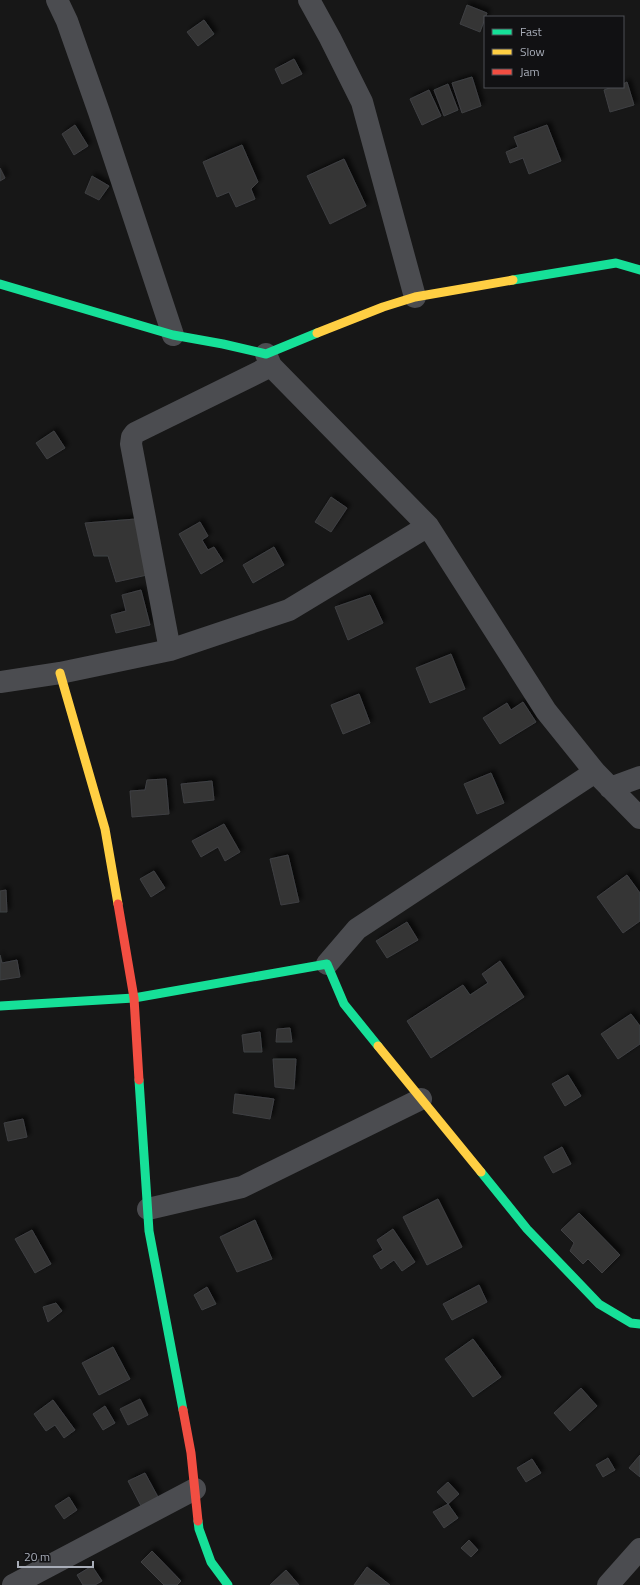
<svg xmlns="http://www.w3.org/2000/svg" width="640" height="1585" font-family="'Titillium Web',sans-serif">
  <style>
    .building { fill: #353536; stroke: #3f4043; filter: url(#shadow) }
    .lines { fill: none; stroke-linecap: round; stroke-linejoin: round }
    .street { stroke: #4b4c50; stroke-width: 22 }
    .fast { stroke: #16e098; stroke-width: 9 }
    .slow { stroke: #ffcf43; stroke-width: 9 }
    .jam { stroke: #f24e42; stroke-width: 9 }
  </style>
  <defs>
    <filter id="shadow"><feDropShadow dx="3.5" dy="-3.5" stdDeviation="2" flood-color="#0009"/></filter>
  </defs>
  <rect width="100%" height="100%" fill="#171717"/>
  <path class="building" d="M467,5L487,13L480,32L460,24Z
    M204,20L214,34L198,46L187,32Z
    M294,59L302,74L282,84L275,69Z
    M472,77L481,106L462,113L452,83Z
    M627,82L634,105L610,112L604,90L612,87H623V84Z
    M448,84L458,110L444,116L434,90Z
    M429,90L441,116L422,125L410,99Z
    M75,125L88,146L74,155L62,134Z
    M547,125L561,161L529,174L523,158L510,163L506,152L518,147L514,137Z
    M242,145L258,182L251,189L255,199L236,207L229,192L217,197L203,162Z
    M344,159L366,206L330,224L307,176Z
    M0,168L5,178L0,181Z
    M92,176L109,186L99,200L85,193Z
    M54,431L65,448L47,459L36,443Z
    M331,497L347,508L331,532L315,522Z
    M136,519L147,575L116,582L108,556H94L85,523Z
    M200,522L208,536L202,540L208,550L214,547L223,561L201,574L179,534Z
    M274,547L284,565L253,583L243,565Z
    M141,590L150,625L116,633L111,615L126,611L122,595Z
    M370,595L383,623L348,640L335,607Z
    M451,654L465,689L430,703L416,668Z
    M359,694L370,723L343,734L331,705Z
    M523,702L536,722L500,744L483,718L507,703L511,710Z
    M491,773L504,803L477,814L464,784Z
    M166,779L169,814L132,817L130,791L145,790L147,780Z
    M212,781L214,800L184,803L181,784Z
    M224,824L240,852L225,861L218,847L201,857L192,841Z
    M288,855L299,902L281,905L270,859Z
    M154,871L165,888L151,897L140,879Z
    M627,875L640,893V921L623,933L597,897Z
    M6,890L7,912H0V891Z
    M407,922L418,940L387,958L376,941Z
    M0,955L2,963L17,960L20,977L0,980Z
    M500,961L524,997L431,1058L407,1021L463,985L470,995L488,983L482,974Z
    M631,1014L640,1026V1044L618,1059L601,1034Z
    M290,1028L292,1042H276L277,1029Z
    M260,1032L262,1052H244L242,1035Z
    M273,1059H296L294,1089L275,1087Z
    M568,1075L581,1096L565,1106L552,1084Z
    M235,1094L274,1099L270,1119L233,1113Z
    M23,1119L27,1137L8,1141L4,1123Z
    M562,1147L571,1164L553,1173L544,1157Z
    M438,1199L462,1247L427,1265L403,1217Z
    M579,1213L620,1255L602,1273L588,1259L583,1264L570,1251L574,1243L561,1230Z
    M255,1220L272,1259L237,1272L220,1237Z
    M393,1229L415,1262L402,1271L394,1260L381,1269L373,1256L383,1250L377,1240Z
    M32,1230L51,1264L35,1273L15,1239Z
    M479,1285L487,1302L452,1320L443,1304Z
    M207,1287L216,1304L202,1310L194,1295Z
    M56,1303L62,1311L48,1322L43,1307Z
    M473,1339L501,1377L473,1397L445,1359Z
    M113,1347L130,1379L99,1395L82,1363Z
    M581,1388L597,1406L570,1431L554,1413Z
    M140,1399L148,1415L128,1425L120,1409Z
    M53,1400L75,1430L64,1438L55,1425L46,1431L34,1414Z
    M105,1406L115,1423L103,1430L93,1414Z
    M640,1455V1477L629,1468Z
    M608,1458L615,1470L603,1477L596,1465Z
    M532,1459L541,1473L526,1482L517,1468Z
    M145,1473L158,1497L141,1506L128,1481Z
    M448,1482L459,1494L448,1504L437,1492Z
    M69,1497L77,1510L64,1519L55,1506Z
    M448,1504L458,1518L444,1528L433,1512Z
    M469,1540L478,1550L471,1557L461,1548Z
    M152,1551L181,1581L177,1585H164L141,1562Z
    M92,1566L102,1581L95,1585H83L77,1575Z
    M367,1567L390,1585H354Z
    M286,1570L299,1585H270Z"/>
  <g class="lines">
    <path class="street" d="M57,0L67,21L99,112L173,335
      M309,0L330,38L362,102L415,297
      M266,354L271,366L428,526L546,711L595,772L640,818
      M170,650L131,444L132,437L135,433L271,366
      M0,682L60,673L170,650L289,610L428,526
      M610,788L640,777
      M327,964L357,929L595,772
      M148,1209L242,1187L421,1099
      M13,1585L195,1489
      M608,1585L640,1549"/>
    <path class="fast" d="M513,280L616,263L640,270
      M0,284L173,335L223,344L266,354L317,333
      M0,1006L134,998L327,964L344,1004L378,1046
      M139,1080L149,1231L183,1410
      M481,1172L527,1229L599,1304L631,1323L640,1324
      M198,1521L199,1529L211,1562L228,1585"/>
    <path class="slow" d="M317,333L383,307L415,297L513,280
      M60,673L105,829L118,904
      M378,1046L481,1172"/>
    <path class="jam" d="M118,904L134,998L139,1080
      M183,1410L191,1453L198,1521"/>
  </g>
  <rect x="484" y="16" width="140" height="72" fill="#111113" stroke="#4d4f55"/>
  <rect x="492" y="29" width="20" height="6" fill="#16e098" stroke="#4d4f55"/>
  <text x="520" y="36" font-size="12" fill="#a8adb8">Fast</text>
  <rect x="492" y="49" width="20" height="6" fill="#ffcf43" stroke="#4d4f55"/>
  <text x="520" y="56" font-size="12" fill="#a8adb8">Slow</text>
  <rect x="492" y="69" width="20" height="6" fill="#f24e42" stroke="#4d4f55"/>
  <text x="520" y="76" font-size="12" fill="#a8adb8">Jam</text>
  <path d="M18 1561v6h75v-6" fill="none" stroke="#a8adb8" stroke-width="2"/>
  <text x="24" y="1561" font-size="12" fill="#a8adb8" stroke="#111113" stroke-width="3" paint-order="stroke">20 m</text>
</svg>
